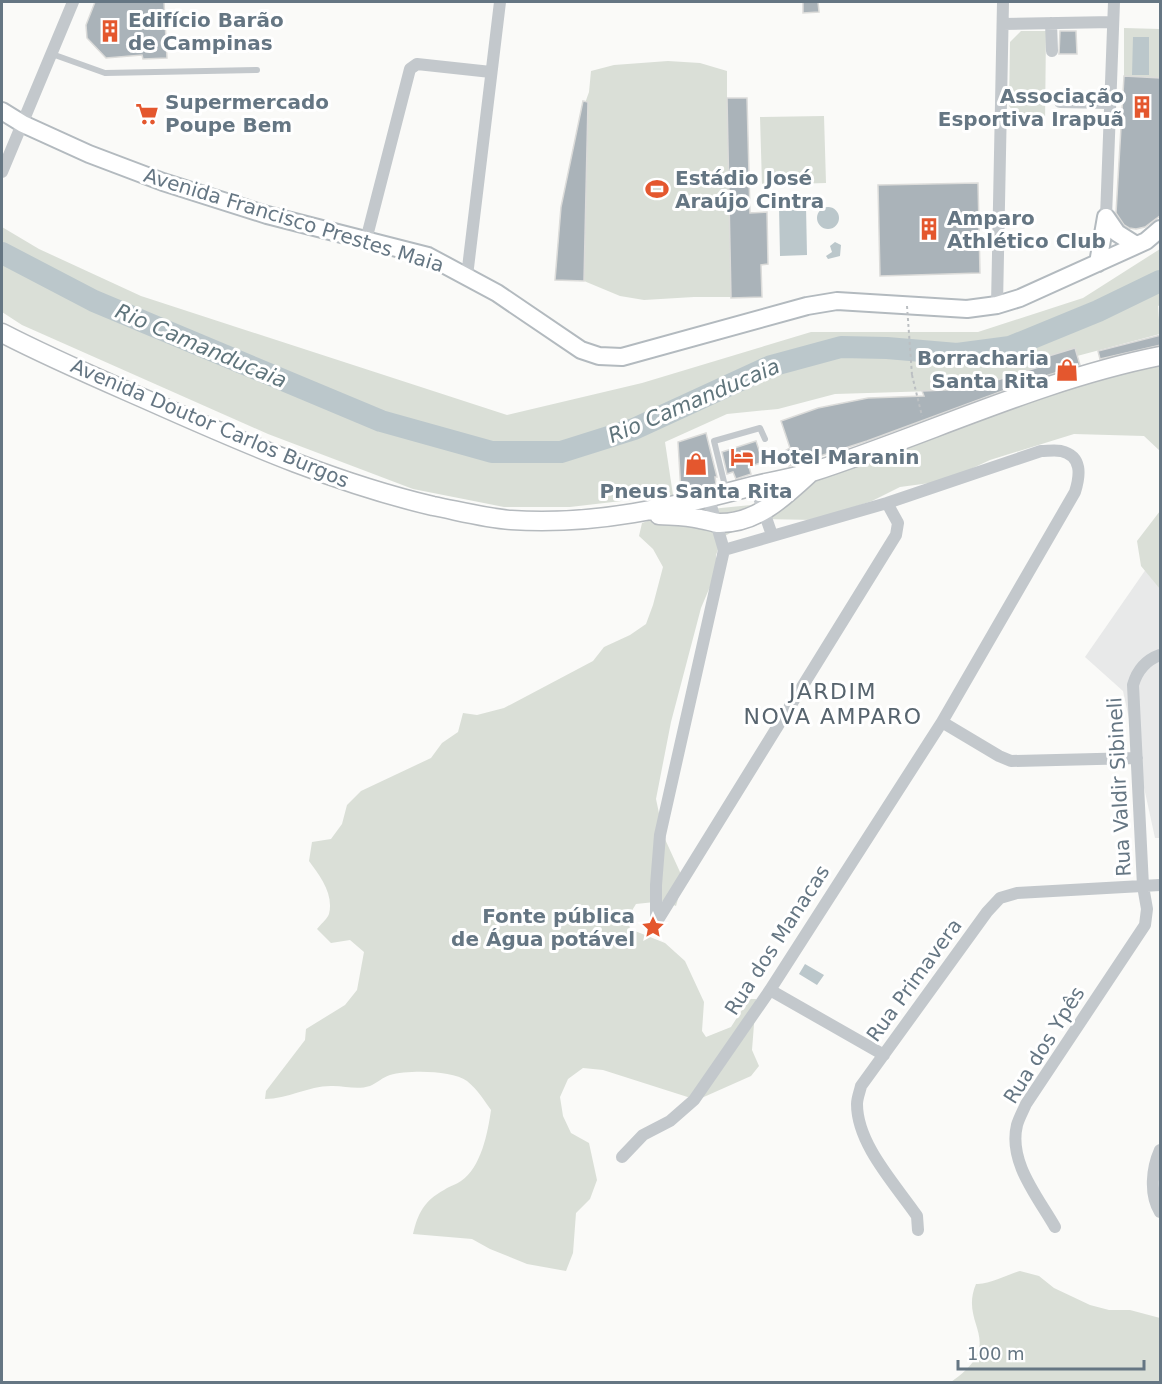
<svg xmlns="http://www.w3.org/2000/svg" width="1162" height="1384" font-family="'DejaVu Sans',sans-serif">
  <style>
    .built { fill: #e8e9e9 }
    .green { fill: #dadfd7 }
    .water { fill: #bbc7cb }
    .lines { fill: none; stroke-linecap: round; stroke-linejoin: round }
    .river { stroke: #bbc7cb; stroke-width: 22 }
    .building { fill: #aab3b9; stroke: #dcdcda; stroke-width: 1.5 }
    .secondary-casing { stroke: #b3babf; stroke-width: 20 }
    .primary-casing { stroke: #b5babe; stroke-width: 21 }
    .path { stroke: #bbbfc2; stroke-width: 2; stroke-dasharray: 3 3; stroke-linecap: butt }
    .lane { stroke: #c3c8cc; stroke-width: 6 }
    .street { stroke: #c3c8cc; stroke-width: 12 }
    .secondary { stroke: #fff; stroke-width: 16 }
    .primary { stroke: #fff; stroke-width: 18 }
    .path-bridge { stroke: #bbbfc2; stroke-width: 2; stroke-dasharray: 3 3; stroke-linecap: butt }
    .labels { text-anchor: middle; stroke-width: 6; stroke-linejoin: round; paint-order: stroke }
    .poi-label { font-size: 20px; font-weight: bold; fill: #657683; stroke: #fff; text-anchor: start }
    .street-label { font-size: 20px; fill: #657683; stroke: #fff }
    .water-label { font-size: 21px; font-style: italic; fill: #60757c; stroke: #fff }
    .quarter-label { font-size: 22px; letter-spacing: 1.5px; fill: #57646e; stroke: #fff }
  </style>
  <rect width="100%" height="100%" fill="#fafaf8"/>
  <path class="built" d="M1160,549V838H1155L1123,691L1085,657Z"/>
  <path class="green" d="M1124,28L1160,29V78L1124,76Z
    M1021,31H1046L1045,124H1024L1009,106L1010,42Z
    M668,61L700,63L727,71V98H747L750,212H767L768,264L761,265L762,297H694L644,300L620,296L584,281L555,280L579,120L589,92L591,71L614,65Z
    M824,116L826,183L762,185L760,117Z
    M2,227L39,249L141,296L507,415L642,383L811,332H978L1083,298L1160,249V305L1158,306L1160,334L1062,360L967,390L835,394L778,409L727,414L665,442L673,495L570,507H504L413,489L268,434L22,325L2,312Z
    M1160,362V451L1144,436L1074,434L990,460L945,481L900,487L872,501L815,520L756,519L723,537L716,555V581L709,589L701,608L671,722L656,799L664,837L680,872V892L676,906L664,901L636,904L628,917L630,929L665,943L685,961L704,1002L702,1031L706,1037L731,1027L749,999H756L752,1050L759,1066L751,1076L697,1100L603,1070L583,1068L568,1079L560,1097L563,1116L571,1133L589,1143L597,1180L590,1199L576,1213L573,1253L566,1271L527,1264L490,1249L472,1239L413,1234C418,1213 424,1201 444,1190C449,1186 456,1185 461,1181C481,1168 488,1132 491,1110C484,1100 477,1089 467,1081C452,1070 408,1070 390,1075C383,1077 377,1083 370,1086C357,1090 346,1086 333,1086C310,1085 288,1099 265,1099L266,1091L305,1040L306,1029L345,1005L357,990L364,952L350,940L331,943L317,929C320,925 327,919 329,914C334,894 320,876 309,861L312,842L331,839L342,824L347,805L361,791L431,758L442,743L458,732L463,713L477,715L504,708L593,661L604,647L630,635L646,624L653,605L663,567L653,549L639,536L642,523L671,513L751,505L807,475L983,408Z
    M1160,511V589L1141,566L1137,541Z
    M1020,1271L1039,1276L1054,1288L1090,1305L1109,1310H1130L1160,1318V1382H951C1009,1341 958,1326 976,1284C989,1285 1006,1275 1020,1271Z"/>
  <path class="water" d="M1133,37H1149V75H1132Z
    M779,206H806L807,255L780,256Z
    M817 218a11 11 0 1 1 22 0a11 11 0 1 1-22 0Z
    M835,242L841,245L840,256L828,259L826,256L832,252L830,246Z
    M805,964L824,975L817,985L799,974Z"/>
  <g class="lines">
    <path class="river" d="M2,253L94,301L381,421L492,452H561L634,429L771,366L841,347L887,348L957,354L1010,347L1098,311L1160,281"/>
  </g>
  <path class="building" d="M95,2H164L167,58L143,59L142,55L106,58L87,38L86,25Z
    M803,2H818L819,12L803,13Z
    M1060,31H1076L1077,54H1059Z
    M1124,76L1161,78V215L1145,227L1136,229L1129,228L1124,225L1116,213Z
    M727,98H747L750,213L767,212L768,264L761,265L762,297L731,298Z
    M583,101L588,102L584,281L555,280L561,207Z
    M978,183L980,273L880,276L878,185Z
    M1161,335V345L1100,359L1098,351Z
    M1075,348L1080,365L1024,383L867,441L789,466L783,452L790,448L781,421L818,408L868,398L924,396L922,391L969,389L1045,365L1042,358Z
    M706,433L717,477H715L716,484L681,492L678,442Z
    M756,441L763,462L749,467L751,474L736,479L733,472L727,474L722,452Z"/>
  <g class="lines">
    <g class="secondary-casing">
      <path id="secondary" d="M2,111L23,124L89,154L163,182L267,215L428,256L497,293L581,350L599,356L622,357L807,306L837,301L967,309L997,305L1020,298L1146,241L1160,229
        M1106,217L1117,233L1136,245
        M1098,263L1106,217"/>
    </g>
    <g class="primary-casing">
      <path id="primary" d="M2,333C54,360 109,383 163,407C251,446 339,484 433,506C459,511 485,518 511,520C593,526 674,507 753,486C772,481 793,478 812,472C929,434 1040,380 1160,356
        M659,515C673,516 687,516 700,519C707,520 712,522 718,523C756,524 783,498 810,473"/>
    </g>
    <path class="path" d="M912,375L922,416"/>
    <path class="lane" d="M52,54L105,73L257,70
      M726,490L714,441L760,428L765,439"/>
    <path class="street" d="M1051,23L1052,51
      M1003,24L1113,22
      M1060,102L1109,103
      M2,172L73,2
      M1106,217L1114,2
      M366,240L410,69L417,64L491,72
      M467,276L500,2
      M997,305L1003,2
      M755,486L772,535
      M942,722L999,756L1011,761L1137,758
      M656,922V885L660,835L724,550L709,499
      M656,923L896,535L898,523L887,503
      M770,990L884,1055
      M1160,1150C1152,1168 1149,1194 1160,1212
      M622,1157L643,1135L670,1121L694,1100L770,990L942,722L1075,492C1080,476 1083,456 1061,451C1055,450 1047,451 1041,451L887,503L724,550
      M1055,1227C1038,1197 1008,1162 1017,1125C1019,1118 1023,1111 1026,1104L1145,925L1147,909L1143,886L1133,685C1137,671 1146,660 1160,655
      M918,1230L917,1216C895,1184 857,1144 857,1104C857,1098 860,1091 861,1086L987,912L1000,898L1017,893L1160,885"/>
    <use href="#secondary" class="secondary"/>
    <use href="#primary" class="primary"/>
    <path class="path-bridge" d="M907,306L912,375"/>
  </g>
  <defs>
    <g id="building-bare" transform="scale(1.8)"><path d="M-4-6H4V6H1V3H-1V6H-4ZM-2.5-4.3h1.7v1.8h-1.7ZM.8-4.3h1.7v1.8H.8ZM-2.5-1h1.7V.8h-1.7ZM.8-1h1.7V.8H.8Z" fill="#e4572e" stroke="#fff" stroke-width="2.5" paint-order="stroke"/></g>
    <g id="supermarket-bare" transform="scale(1.8)"><path d="M-6-5.5h2.5l.6 2H6L4.5 2H-2.5L-4.4-4H-6ZM-1.5 3.2a1.3 1.3 0 1 0 .1 0ZM3 3.2a1.3 1.3 0 1 0 .1 0Z" fill="#e4572e" stroke="#fff" stroke-width="2.5" paint-order="stroke"/></g>
    <g id="stadium-bare" transform="scale(1.8)"><path d="M0-5a6.5 5 0 1 0 0 10a6.5 5 0 1 0 0-10ZM-3.5-1.8h7v3.6h-7Z" fill="#e4572e" stroke="#fff" stroke-width="2.5" paint-order="stroke"/></g>
    <g id="shop-bare" transform="scale(1.8)"><path d="M-5-2.5h2.3a2.7 3.5 0 0 1 5.4 0H5L5.5 6h-11ZM-1.5-2.5h3a1.5 2.3 0 0 0-3 0Z" fill="#e4572e" stroke="#fff" stroke-width="2.5" paint-order="stroke"/></g>
    <g id="hotel-bare" transform="scale(1.8)"><path d="M-6-4.5h1.5V1H6V5H4.5V3h-9V5H-6ZM-4 0a1.8 1.8 0 1 1 3.6 0ZM.5 0V-2.5h3Q6-2.5 6 0Z" fill="#e4572e" stroke="#fff" stroke-width="2.5" paint-order="stroke"/></g>
    <g id="sight-bare" transform="scale(1.8)"><path d="M0-6L1.8-2.2L6-1.7L2.9 1.2L3.7 5.4L0 3.3L-3.7 5.4L-2.9 1.2L-6-1.7L-1.8-2.2Z" fill="#e4572e" stroke="#fff" stroke-width="2.5" paint-order="stroke"/></g>
  </defs>
  <g fill-rule="evenodd">
    <use href="#building-bare" x="110" y="31"/>
    <use href="#building-bare" x="1142" y="107"/>
    <use href="#supermarket-bare" x="147" y="114"/>
    <use href="#stadium-bare" x="657" y="189"/>
    <use href="#building-bare" x="929" y="229"/>
    <use href="#shop-bare" x="1067" y="370"/>
    <use href="#hotel-bare" x="742" y="457"/>
    <use href="#shop-bare" x="696" y="464"/>
    <use href="#sight-bare" x="653" y="927"/>
  </g>
  <g class="labels">
    <g class="poi-label">
      <text x="128" y="27">Edifício Barão<tspan x="128" dy="23">de Campinas</tspan></text>
      <text x="1124" y="103" text-anchor="end">Associação<tspan x="1124" dy="23">Esportiva Irapuã</tspan></text>
      <text x="165" y="109">Supermercado<tspan x="165" dy="23">Poupe Bem</tspan></text>
      <text x="675" y="185">Estádio José<tspan x="675" dy="23">Araújo Cintra</tspan></text>
      <text x="947" y="225">Amparo<tspan x="947" dy="23">Athlético Club</tspan></text>
      <text x="1049" y="365" text-anchor="end">Borracharia<tspan x="1049" dy="23">Santa Rita</tspan></text>
      <text x="760" y="464">Hotel Maranin</text>
      <text x="696" y="498" text-anchor="middle">Pneus Santa Rita</text>
      <text x="635" y="923" text-anchor="end">Fonte pública<tspan x="635" dy="23">de Água potável</tspan></text>
    </g>
    <g class="street-label">
      <text transform="translate(294 220) rotate(17)" y="7">Avenida Francisco Prestes Maia</text>
      <text transform="translate(210 423) rotate(23)" y="7">Avenida Doutor Carlos Burgos</text>
      <text transform="translate(1119 787) rotate(-93)" y="7">Rua Valdir Sibineli</text>
      <text transform="translate(777 940) rotate(-57)" y="7">Rua dos Manacas</text>
      <text transform="translate(914 980) rotate(-54)" y="7">Rua Primavera</text>
      <text transform="translate(1044 1045) rotate(-58)" y="7">Rua dos Ypês</text>
    </g>
    <g class="water-label">
      <text transform="translate(201 346) rotate(23)" y="7">Rio Camanducaia</text>
      <text transform="translate(694 401) rotate(-23)" y="7">Rio Camanducaia</text>
    </g>
    <g class="quarter-label">
      <text x="833" y="699">JARDIM<tspan x="833" dy="25">NOVA AMPARO</tspan></text>
    </g>
  </g>
  <rect width="1162" height="1384" fill="none" stroke="#657683" stroke-width="6"/>
  <path d="M958 1360v9h186v-9" fill="none" stroke="#657683" stroke-width="3"/>
  <text x="967" y="1360" font-size="18" fill="#657683" stroke="#ffffff" stroke-width="4.5" paint-order="stroke">100 m</text>
</svg>
